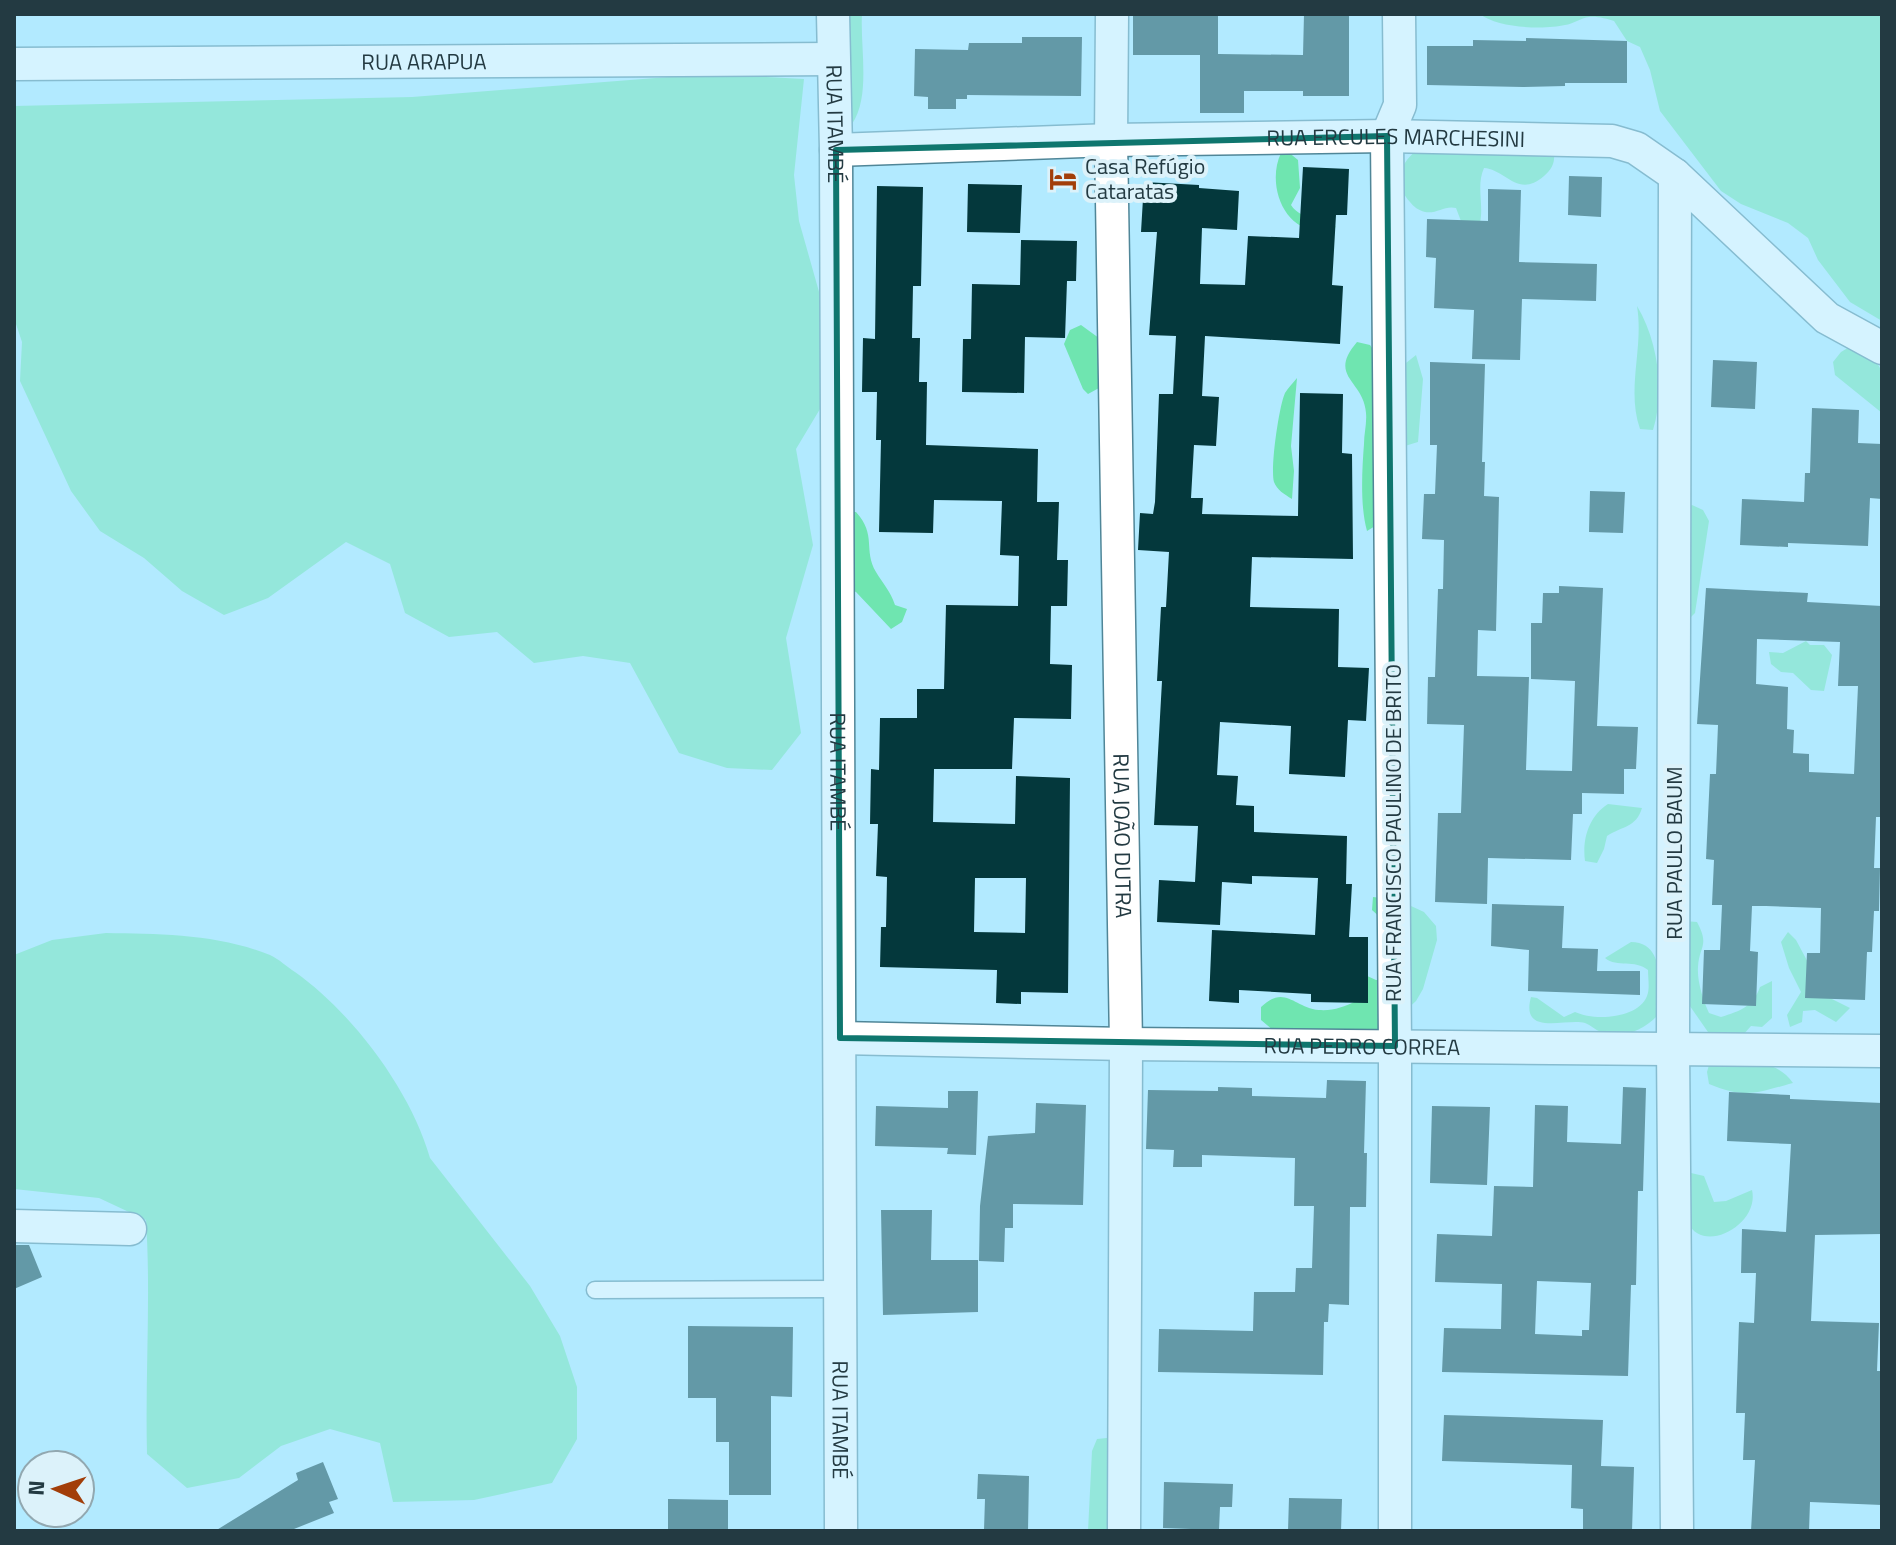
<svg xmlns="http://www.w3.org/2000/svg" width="1896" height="1545" font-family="'Titillium Web',sans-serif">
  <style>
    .green { fill: #6fe5b0 }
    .building { fill: #04383c; fill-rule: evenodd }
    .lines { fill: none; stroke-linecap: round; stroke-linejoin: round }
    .service-casing { stroke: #508698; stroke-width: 19 }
    .minor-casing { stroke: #508698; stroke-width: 35 }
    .service { stroke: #fff; stroke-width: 16 }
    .minor { stroke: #fff; stroke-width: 32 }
    .marked { fill: none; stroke: #0f766e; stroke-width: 6; stroke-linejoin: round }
    .labels { text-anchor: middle; stroke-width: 8; stroke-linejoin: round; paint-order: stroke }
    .street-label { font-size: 22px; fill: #233a42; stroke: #dcf2fa }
    .poi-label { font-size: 22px; fill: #233a42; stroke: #dcf2fa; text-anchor: start }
  </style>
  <rect width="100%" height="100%" fill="#b2eaff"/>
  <path class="green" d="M836,14H862C860,48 871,96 852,124L842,116Z
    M1480,14H1882V321L1850,302L1818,260L1808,238L1788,223L1741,204L1721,191L1660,111L1650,70L1640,47L1627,41L1614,21C1607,19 1597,16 1589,17C1581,18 1573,24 1565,25C1544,30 1497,28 1480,14Z
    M707,74L804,79L794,175L799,221L825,313L827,361L820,409L796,449L813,545L786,638L801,733L772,770L727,768L679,753L630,663L583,656L534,663L497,632L449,637L405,613L390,564L346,542L268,598L224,615L182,591L144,558L100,531L71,491L20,381L22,342L14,318V106L412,97Z
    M1418,149L1554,153C1555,163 1552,169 1544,176C1518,199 1505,169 1484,168C1476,186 1484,204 1480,223L1464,229L1456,208C1445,205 1437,214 1425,212C1418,210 1414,207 1410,202C1393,183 1399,164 1418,149Z
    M1287,151L1298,160L1300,188L1291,205C1302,222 1323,215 1336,227C1290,245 1264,189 1281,153Z
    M1637,306C1658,341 1665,391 1653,430L1640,429C1626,389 1644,348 1637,306Z
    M1081,325L1103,341L1099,388L1088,394L1083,389L1064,344L1070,330Z
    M1357,342L1370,345L1403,392L1406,363L1416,355L1423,379L1418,442L1395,449L1380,523L1367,531C1360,506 1362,470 1364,444C1364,434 1367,423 1366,413C1364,380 1327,377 1357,342Z
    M1851,346C1891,365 1882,373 1882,413L1835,375L1833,362L1841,352Z
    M1297,378L1291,446L1294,471L1292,499C1284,494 1277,490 1274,482C1270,469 1279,406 1285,393C1288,388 1293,383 1297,378Z
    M1692,505L1703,510L1709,521L1695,613L1687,621L1678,515Z
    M842,512H856C877,535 863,550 876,572C883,584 890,590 895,605L907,609L902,622L891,629L856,592L844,586Z
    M1806,641L1810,645H1824L1832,655L1824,691L1811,690L1793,673L1781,672L1771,664L1769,652L1783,653Z
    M1608,804L1642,808C1636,828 1622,826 1607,836L1604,849L1597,863L1585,861C1582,839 1589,816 1608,804Z
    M1373,897L1398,900L1424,912L1436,926L1437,940L1423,989L1416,1001L1376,1038L1274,1031L1261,1020V1007C1285,984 1293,1007 1319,1010C1333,1011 1344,1007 1356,1001L1365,975L1376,980H1389L1383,920L1372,910Z
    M1685,921L1697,922C1710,946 1699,946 1698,967C1697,981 1703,1000 1709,1013L1721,1017C1740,1011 1753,1007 1760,987L1772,981V1018L1762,1027L1751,1026L1743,1035L1719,1039L1708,1032L1685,999Z
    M1788,932L1796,940L1826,996L1850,1008L1836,1022L1815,1010L1803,1011L1802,1022L1790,1027L1787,1015L1801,992L1789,968L1781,942Z
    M106,933C161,934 218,934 270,955C279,959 287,967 295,972C353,1013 411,1091 430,1158L530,1286L560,1336L577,1387V1439L552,1483L474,1500L393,1502L380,1443L330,1429L281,1446L239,1478L187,1488L147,1454C145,1375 151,1297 146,1220L99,1198L14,1189V955L52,940Z
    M1631,942C1667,942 1659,991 1658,1015C1644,1030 1622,1040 1601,1032C1595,1030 1591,1025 1585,1023C1566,1018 1520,1037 1531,997L1537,998L1564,1017L1575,1012C1594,1021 1638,1019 1647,996C1650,989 1648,978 1648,970C1635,959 1617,968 1605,958Z
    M1711,1058C1740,1061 1775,1057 1793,1083C1756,1093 1746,1099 1709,1084L1707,1072Z
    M1691,1173L1704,1176L1714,1202L1726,1201L1752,1190C1760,1224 1704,1255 1688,1223C1682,1211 1682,1193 1679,1180Z
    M1116,1437L1121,1531H1088L1092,1451L1097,1439Z"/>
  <path class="building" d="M1133,14H1218V54L1303,55L1304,14H1349V96H1303V91H1244V113H1200V55H1133Z
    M1022,37H1082L1081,96L967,95V99H956V109H928V97L914,96L915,49L968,50L969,43H1022Z
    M1526,38L1627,41V83H1565V86L1523,87L1427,85V46H1473V40L1526,41Z
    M1303,167L1349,169L1347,215H1336L1332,285L1343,286L1340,344L1205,336L1202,396L1219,397L1216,446L1194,445L1191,498H1203L1202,514L1298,516L1300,393L1343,394L1342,453L1352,454L1353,559L1252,557L1250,607L1339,609L1338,667L1369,668L1366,721L1348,720L1345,777L1289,774L1291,726L1220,722L1217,775L1238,776L1236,805L1254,806V832L1347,836L1346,884H1352L1349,937H1368V1003L1311,1002V994L1239,990V1003L1209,1001L1212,930L1315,935L1318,878L1252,876V884L1222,882L1220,925L1157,922L1159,880L1195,882L1198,826L1154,825L1162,681H1157L1161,607H1166L1169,552L1138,550L1140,513L1153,514L1155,502L1159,394H1173L1176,336L1149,335L1157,232H1141L1144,182L1199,185V188L1239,191L1237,230L1202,228L1200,284L1245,285L1248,236L1299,238Z
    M1569,176L1602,177L1601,217L1568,215Z
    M968,184L1022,185L1020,233L967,232Z
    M877,186L923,187L921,286H913L912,338H920L919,382H927L926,445L1038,449L1037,502H1059L1057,560H1068L1067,606H1051L1050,664L1072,665L1071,719L1014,718L1012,769H934L933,822L1015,824L1016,776L1070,778L1068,993L1021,992V1004L996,1003L997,970L880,967L881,927H886L887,877L876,876L878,824H870L871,769L879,770L880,718H917V689H944L946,605L1018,606L1019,556L1000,555L1002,501L934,500L933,533L879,532L881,440H876L877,392H862L863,338L875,339ZM975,878H1026L1025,933L974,932Z
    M1488,189L1521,190L1519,262L1597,264L1596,301L1522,299L1520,360L1472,359L1474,310L1434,308L1436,258L1426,257L1427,219L1488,221Z
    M1021,240L1077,241L1076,281H1067L1065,338L1025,337L1024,393L962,392L963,339H971L972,284L1020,285Z
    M1713,360L1757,362L1755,409L1711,407Z
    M1430,362L1485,364L1482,462H1485L1484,496L1499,497L1496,631L1478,630L1477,676L1529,677L1526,770L1572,771L1575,681L1531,679V623H1542L1543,593H1559V586L1603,588L1597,726L1638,727L1636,769H1624V794L1582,793V814H1573L1571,860L1488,858L1487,904L1435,902L1438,813H1461L1464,725L1427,724L1428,677H1435L1438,589H1443L1444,540L1422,539L1424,494H1435L1437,445H1430Z
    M1812,408L1859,410L1858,443L1882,444V499L1870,498L1868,546L1788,543V547L1740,545L1742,499L1804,502L1805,473H1810Z
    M1590,491L1625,492L1623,533L1589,532Z
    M1706,588L1808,593L1807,602L1882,606V817H1876L1874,868H1880L1879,911H1874L1872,952H1867L1865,1000L1805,998L1807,953H1820L1821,908L1766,906H1752L1750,951L1758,952L1756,1006L1702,1004L1704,950H1720L1722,905H1712L1714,860L1706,859L1710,774H1716L1718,725L1697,724ZM1757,639L1840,642L1838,686H1858L1854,774L1809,772V754L1793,753L1794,730L1787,729L1788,687L1756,684Z
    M1492,904L1564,906L1562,948L1598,949L1597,971H1640V995L1528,991L1529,950L1491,946Z
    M1327,1080L1366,1081L1364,1153H1367L1366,1207H1350L1349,1305L1329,1304L1328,1322H1324L1323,1375L1158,1372L1159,1329L1253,1331L1254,1292H1295L1296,1268H1312L1314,1206H1294L1295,1158L1202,1155V1167H1173L1174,1150L1146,1149L1148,1090L1218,1091V1087L1252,1088V1096L1326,1098Z
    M1623,1087L1646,1088L1643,1191H1638L1636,1285H1631L1628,1376L1442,1372L1444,1328L1501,1329L1502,1284L1435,1282L1437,1234L1492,1236L1494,1186L1533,1187L1535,1105L1568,1106L1567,1142L1621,1144ZM1537,1281L1591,1283L1589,1330H1582V1336L1535,1334Z
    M948,1091H978L976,1155L947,1154L948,1148L875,1146L876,1106L948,1108Z
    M1729,1092L1790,1095V1099L1882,1103V1234L1815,1235L1811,1321L1879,1323L1877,1371H1882V1505L1810,1502L1809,1531H1751L1755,1460H1743L1745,1413H1736L1739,1322L1754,1323L1756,1273H1741L1742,1229L1786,1232L1791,1144L1727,1141Z
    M1036,1103L1086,1105L1083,1205L1013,1204V1228H1005L1004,1262L979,1261L980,1206L988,1136L1035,1133Z
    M1432,1106L1490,1107L1487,1185L1430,1183Z
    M881,1210H932L931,1260H978V1312L883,1315Z
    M14,1245H29L42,1277L14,1289Z
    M688,1326L793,1327L792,1397L771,1396V1495H729V1442H716V1398H688Z
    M1444,1415L1603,1420L1601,1466L1634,1467L1632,1531H1583V1509L1571,1508L1572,1465L1442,1461Z
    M323,1462L338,1499L329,1502L334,1513L289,1531H215L298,1480L296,1473Z
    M978,1474L1029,1476L1028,1531L984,1530L985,1499H977Z
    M1164,1482L1233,1484L1232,1507H1220L1219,1530L1163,1528Z
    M1289,1498L1342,1499L1341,1531H1288Z
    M668,1499L728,1500V1531H668Z"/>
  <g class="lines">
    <g class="service-casing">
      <path id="service" d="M595,1290L840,1289"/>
    </g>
    <g class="minor-casing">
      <g id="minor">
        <path id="s1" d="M833,14L836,150L841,1531"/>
        <path id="s2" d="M1112,14L1111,140L1126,1044L1124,1531"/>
        <path id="s3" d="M14,64L833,59"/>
        <path id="s4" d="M836,150L1111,140L1387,136L1612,141L1636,148L1675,175L1827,318L1882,348"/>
        <path d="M1675,175L1673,1047L1677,1531"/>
        <path id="s5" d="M840,1038L1126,1044L1882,1051"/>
        <path d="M14,1226L130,1229"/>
        <path d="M1395,1531V1046L1387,136L1400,105L1399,14"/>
      </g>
    </g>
    <use href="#service" class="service"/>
    <use href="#minor" class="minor"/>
  </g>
  <path d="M0 0H1896V1545H0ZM1387,136L1395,1046L840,1038L836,150Z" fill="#b2eaff" fill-opacity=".55" fill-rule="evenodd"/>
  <path class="marked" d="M1387,136L1395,1046L840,1038L836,150Z"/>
  <defs>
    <g id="hotel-bare" transform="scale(2.16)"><path d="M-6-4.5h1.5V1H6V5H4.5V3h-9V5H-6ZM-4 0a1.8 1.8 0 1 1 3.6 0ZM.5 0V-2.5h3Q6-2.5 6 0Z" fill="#a23e09" stroke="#dcf2fa" stroke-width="2.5" paint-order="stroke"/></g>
  </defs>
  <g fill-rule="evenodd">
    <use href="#hotel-bare" x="1063" y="179"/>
  </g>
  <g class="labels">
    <g class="street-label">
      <text dy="8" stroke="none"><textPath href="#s3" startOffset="410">RUA ARAPUA</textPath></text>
      <text dy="8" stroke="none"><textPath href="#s1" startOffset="110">RUA ITAMBÉ</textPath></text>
      <text dy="8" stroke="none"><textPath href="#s4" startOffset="560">RUA ERCULES MARCHESINI</textPath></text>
      <text dy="8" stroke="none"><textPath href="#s1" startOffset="758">RUA ITAMBÉ</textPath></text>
      <text transform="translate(1393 833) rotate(-90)" y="8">RUA FRANCISCO PAULINO DE BRITO</text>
      <text dy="8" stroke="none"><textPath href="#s2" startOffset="822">RUA JOÃO DUTRA</textPath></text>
      <text transform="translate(1674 853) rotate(-90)" y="8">RUA PAULO BAUM</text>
      <text dy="8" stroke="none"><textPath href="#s5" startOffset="522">RUA PEDRO CORREA</textPath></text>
      <text dy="8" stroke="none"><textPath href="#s1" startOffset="1406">RUA ITAMBÉ</textPath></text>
    </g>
    <g class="poi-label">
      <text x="1085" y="174">Casa Refúgio<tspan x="1085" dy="25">Cataratas</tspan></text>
    </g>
  </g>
  <rect width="1896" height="1545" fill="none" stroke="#233a42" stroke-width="32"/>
  <g transform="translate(56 1489) rotate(273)"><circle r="38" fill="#dcf2fa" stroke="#92a8b0" stroke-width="2"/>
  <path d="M0-6L14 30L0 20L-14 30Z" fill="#a23e09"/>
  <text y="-12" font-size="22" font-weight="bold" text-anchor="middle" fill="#233a42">N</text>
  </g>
</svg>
